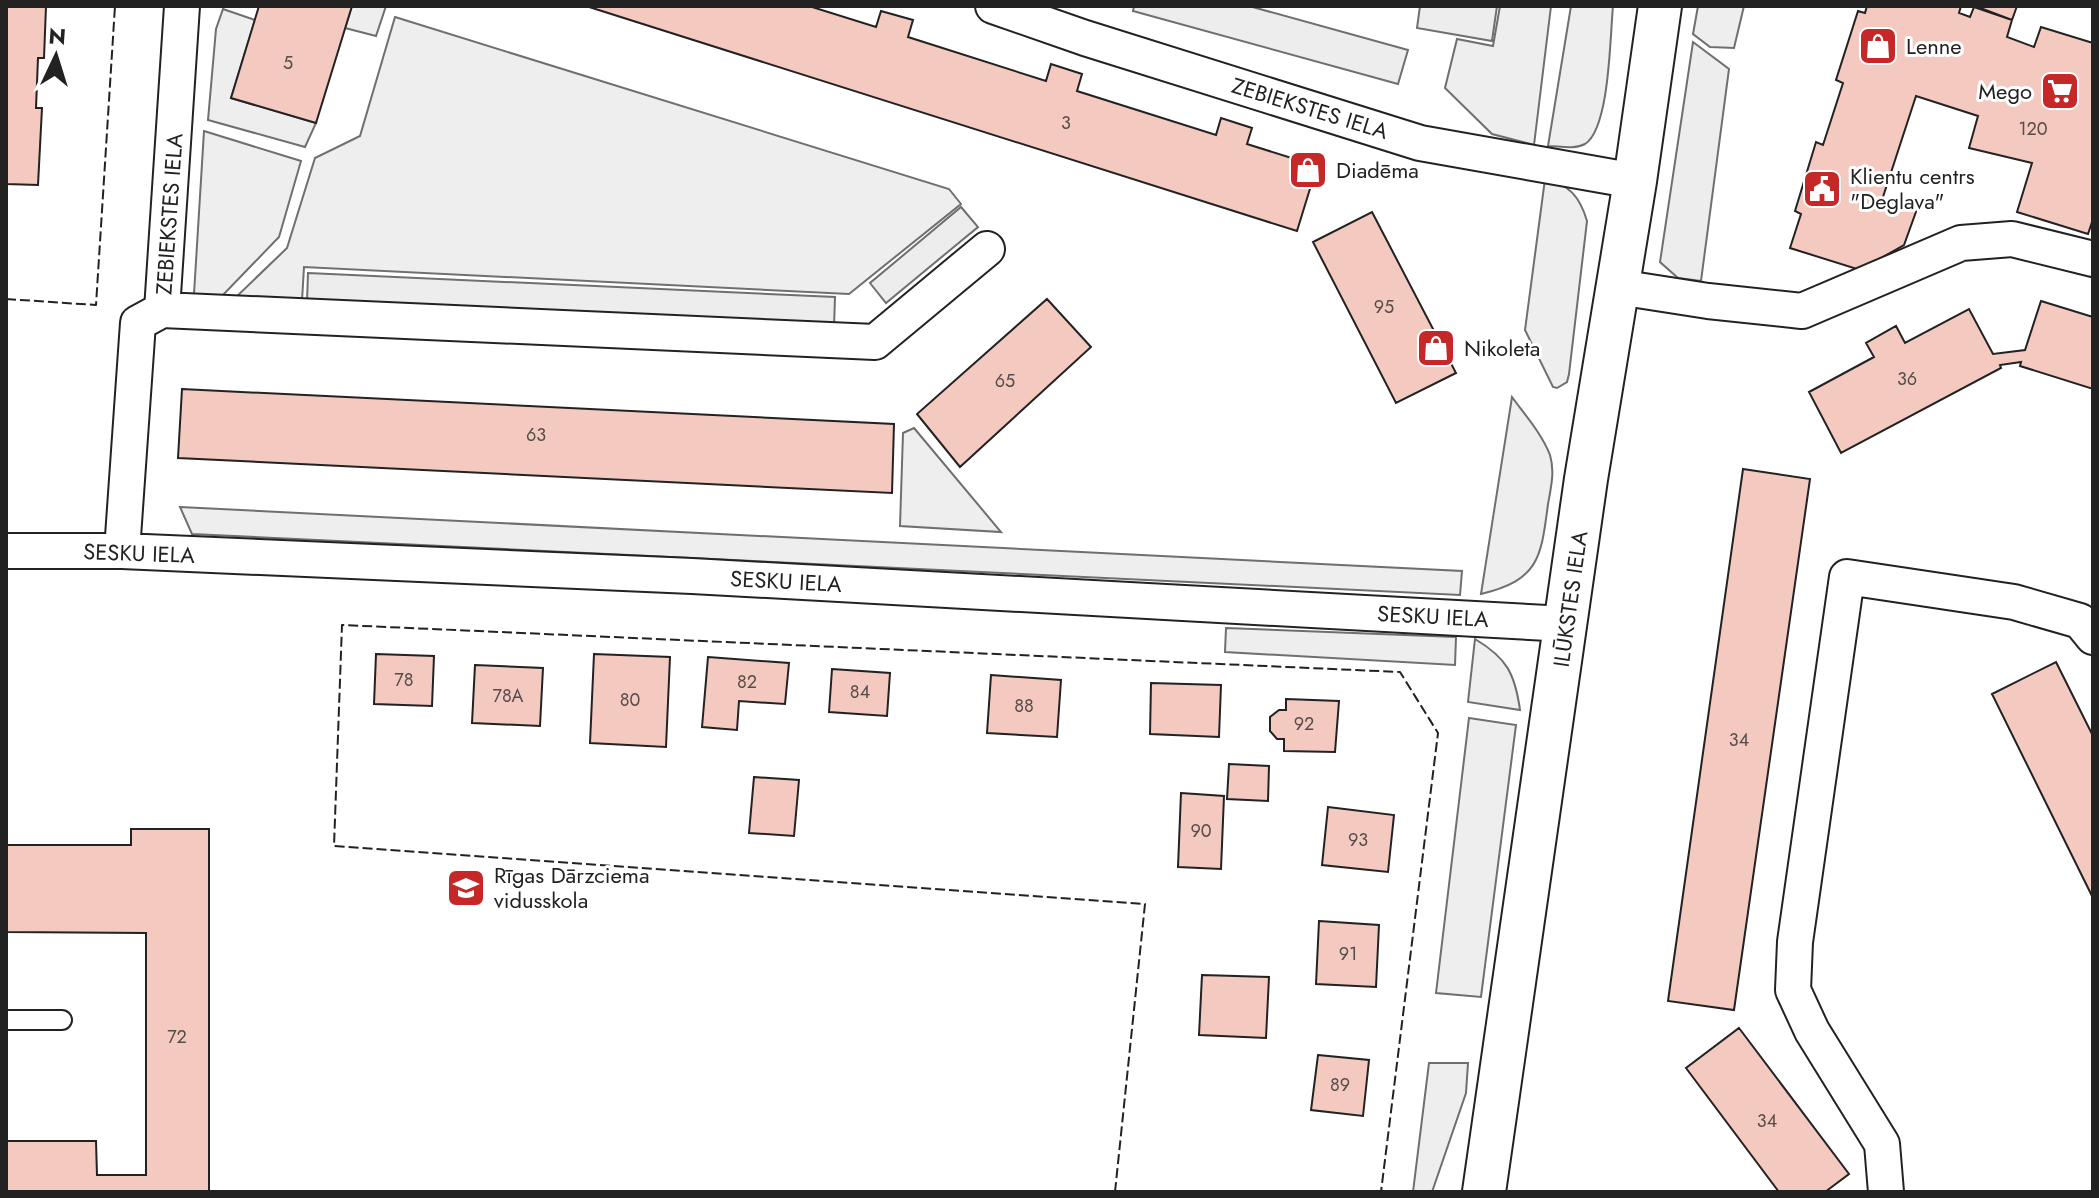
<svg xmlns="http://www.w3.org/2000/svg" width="2099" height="1198" font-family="Jost,sans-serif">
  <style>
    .green { fill: #eee; stroke: #6f6f6f; stroke-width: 2 }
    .parking { fill: #ededed; stroke: #6f6f6f; stroke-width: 2 }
    .building { fill: #f3c9c0; stroke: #222; stroke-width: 2 }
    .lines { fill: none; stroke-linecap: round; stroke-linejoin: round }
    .service-casing { stroke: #222; stroke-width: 22 }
    .minor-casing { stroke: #222; stroke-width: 38 }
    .tertiary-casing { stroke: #222; stroke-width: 46 }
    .service { stroke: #fff; stroke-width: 18 }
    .minor { stroke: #fff; stroke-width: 34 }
    .tertiary { stroke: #fff; stroke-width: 42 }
    .fence { stroke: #222; stroke-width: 2; stroke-dasharray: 10 4; stroke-linecap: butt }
    .labels { text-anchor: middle; stroke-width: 6; stroke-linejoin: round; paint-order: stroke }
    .number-label { font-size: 18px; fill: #564c4a }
    .poi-label { font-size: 22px; fill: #222; stroke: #fff; text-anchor: start }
    .street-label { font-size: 22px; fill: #222; stroke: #fff }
  </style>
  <rect width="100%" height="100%" fill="#fff"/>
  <path class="green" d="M352,6H386L376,36L345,28Z
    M1500,6H1551L1534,145L1492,134L1445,88L1457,39L1493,46Z
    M1571,6H1613C1610,35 1610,128 1585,144C1574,150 1559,146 1548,146Z
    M1698,6H1744L1734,48L1710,47L1693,34Z
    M223,9L255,20L231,98L316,123L305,147L208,120L216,29Z
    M395,17L949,189L961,204L849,294L304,267L302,301L234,299L287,248L315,158L360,136Z
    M204,131L301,161L279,237L222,296L194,294Z
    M1545,179C1569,184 1580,197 1587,221L1569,374L1567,382L1557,388L1553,387L1525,330Z
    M1512,397C1525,415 1542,434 1550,455C1555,472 1551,487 1548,504C1541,558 1539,580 1481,594Z
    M914,428L1001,532L900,526L903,433Z
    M180,507L1462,571L1460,595L192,534Z
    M1226,628L1456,637L1455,665L1225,652Z
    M1475,639C1507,658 1515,674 1520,710L1468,702Z
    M1469,718L1516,725L1481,997L1436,993Z
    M1429,1063H1468L1466,1093L1432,1192H1413Z"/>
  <path class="parking" d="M1134,6H1249L1408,50L1398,84L1133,11Z
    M1420,6H1497L1492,41L1417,28Z
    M1693,42L1729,69L1701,281L1678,278L1660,262Z
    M961,207L978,227L886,303L870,283Z
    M308,273L835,297L834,327L307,302Z"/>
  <path class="building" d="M6,6H46L44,58H38L36,108H42L38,185L6,184Z
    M259,6H352L316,123L231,98Z
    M586,6H809L876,27L881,11L913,20L908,37L1046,81L1051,64L1082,74L1077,91L1216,135L1221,118L1252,128L1247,144L1317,166L1297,231Z
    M1867,6H1961L1959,13L1970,17L1974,7L2012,20L2007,37L2034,47L2041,27L2093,43V219L2088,234L2017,212L2032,163L1969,148L1978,116L1916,96L1882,200L1917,209L1904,245L1860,270L1790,248L1801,214L1795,211L1816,142L1823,145L1843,83L1836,80L1858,11L1865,13Z
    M1975,6H2017L2012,20Z
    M1372,212L1456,373L1396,403L1313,242Z
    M1047,299L1091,347L960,467L917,414Z
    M2041,301L2093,317V389L2020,366L2021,362L2000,365L2001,368L1841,453L1809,392L1874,357L1866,343L1896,326L1905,343L1969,309L1993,354L2025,350Z
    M182,389L894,424L892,493L178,458Z
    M1743,469L1810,479L1734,1010L1668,1001Z
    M376,654L434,656L432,706L374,704Z
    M594,654L670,657L666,747L590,743Z
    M708,657L789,663L785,704L739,701L737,730L702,727Z
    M2056,662L2093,736V898L1992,694Z
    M475,665L543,668L540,726L472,723Z
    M832,669L890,673L887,716L829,712Z
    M991,675L1061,680L1057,737L987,733Z
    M1151,683L1221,685L1219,737L1150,734Z
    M1286,699L1339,701L1335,752L1284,751V739H1277L1270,731V717L1279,710H1286Z
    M1229,764L1269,766L1268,801L1227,799Z
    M754,777L799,780L794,836L749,833Z
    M1181,793L1224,796L1221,869L1178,867Z
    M1328,807L1394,815L1388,872L1322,865Z
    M131,829H209V1192H6V1141H96L97,1175H146V933L6,932V845H131Z
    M1319,921L1379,925L1376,987L1316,984Z
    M1202,975L1269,977L1266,1038L1199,1035Z
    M1739,1028L1849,1174L1825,1192H1779L1686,1068Z
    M1318,1055L1369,1060L1363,1116L1311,1110Z"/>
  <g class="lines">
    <g class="service-casing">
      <path id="service" d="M6,1020H62"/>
    </g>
    <g class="minor-casing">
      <path id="minor" d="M993,6L1085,38L1420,143L1635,181
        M1618,287L1708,301L1802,311L1961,243L2012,239L2093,259
        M162,310L875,342L987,249
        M6,551H122L692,576L1566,624
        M122,551L138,323L162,310L182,6
        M1886,1192L1882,1144L1812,1031L1793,990L1795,942L1847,577L2014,602L2080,621L2093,637"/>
    </g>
    <g class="tertiary-casing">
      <path id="tertiary" d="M1484,1192L1586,479L1635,181L1660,6"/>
    </g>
    <use href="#service" class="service"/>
    <use href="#minor" class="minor"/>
    <use href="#tertiary" class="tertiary"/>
    <path class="fence" d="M6,299L96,305L115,6
      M1115,1192L1145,904L334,846L342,625L1400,672L1438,733L1381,1192"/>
  </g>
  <defs>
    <g id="shop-square" transform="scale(2)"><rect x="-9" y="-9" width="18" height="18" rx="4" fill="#c62828" stroke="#fff"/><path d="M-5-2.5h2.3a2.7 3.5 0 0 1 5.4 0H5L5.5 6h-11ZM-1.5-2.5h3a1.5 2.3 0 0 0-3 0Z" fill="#fff"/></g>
    <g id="supermarket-square" transform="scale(2)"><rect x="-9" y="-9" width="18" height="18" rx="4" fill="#c62828" stroke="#fff"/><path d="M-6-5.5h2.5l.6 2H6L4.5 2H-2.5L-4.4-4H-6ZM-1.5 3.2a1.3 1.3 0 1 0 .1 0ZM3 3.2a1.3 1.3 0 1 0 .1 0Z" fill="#fff"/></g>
    <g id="civic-square" transform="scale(2)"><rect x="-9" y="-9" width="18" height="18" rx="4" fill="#c62828" stroke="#fff"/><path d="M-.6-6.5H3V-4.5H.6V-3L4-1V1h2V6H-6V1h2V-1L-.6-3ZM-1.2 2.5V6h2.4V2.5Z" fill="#fff"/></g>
    <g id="school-square" transform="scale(2)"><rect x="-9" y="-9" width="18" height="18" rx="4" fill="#c62828" stroke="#fff"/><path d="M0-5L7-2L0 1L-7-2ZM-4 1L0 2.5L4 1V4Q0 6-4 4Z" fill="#fff"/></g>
  </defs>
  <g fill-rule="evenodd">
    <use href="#shop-square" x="1878" y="46"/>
    <use href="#supermarket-square" x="2060" y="91"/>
    <use href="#shop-square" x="1308" y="170"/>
    <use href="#civic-square" x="1822" y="189"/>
    <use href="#shop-square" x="1436" y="348"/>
    <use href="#school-square" x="466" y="888"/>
  </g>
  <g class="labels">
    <g class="number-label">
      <text x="288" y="69">5</text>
      <text x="1066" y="129">3</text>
      <text x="2033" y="135">120</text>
      <text x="1384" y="313">95</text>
      <text x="1907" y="385">36</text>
      <text x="1005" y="387">65</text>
      <text x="536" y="441">63</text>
      <text x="404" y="686">78</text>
      <text x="747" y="688">82</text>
      <text x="860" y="698">84</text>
      <text x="508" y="702">78A</text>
      <text x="630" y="706">80</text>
      <text x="1024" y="712">88</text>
      <text x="1304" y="730">92</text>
      <text x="1739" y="746">34</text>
      <text x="1201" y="837">90</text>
      <text x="1358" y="846">93</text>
      <text x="1348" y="960">91</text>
      <text x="177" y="1043">72</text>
      <text x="1340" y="1091">89</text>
      <text x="1767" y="1127">34</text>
    </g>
    <g class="poi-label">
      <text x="1906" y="54">Lenne</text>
      <text x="2032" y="99" text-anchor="end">Mego</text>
      <text x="1336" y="178">Diadēma</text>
      <text x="1850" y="184">Klientu centrs<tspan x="1850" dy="25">"Deglava"</tspan></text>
      <text x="1464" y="356">Nikoleta</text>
      <text x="494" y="883">Rīgas Dārzciema<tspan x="494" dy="25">vidusskola</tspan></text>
    </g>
    <g class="street-label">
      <text transform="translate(1310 108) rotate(17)" y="8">ZEBIEKSTES IELA</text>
      <text transform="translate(169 214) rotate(-86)" y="8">ZEBIEKSTES IELA</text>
      <text transform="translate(139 553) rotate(2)" y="8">SESKU IELA</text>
      <text transform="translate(786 581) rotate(3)" y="8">SESKU IELA</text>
      <text transform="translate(1570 599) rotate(-82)" y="8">ILŪKSTES IELA</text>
      <text transform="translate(1433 616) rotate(3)" y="8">SESKU IELA</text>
    </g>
  </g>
  <rect width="2099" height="1198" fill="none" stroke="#222222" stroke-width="16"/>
  <g transform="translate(56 56) rotate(4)" stroke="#ffffff" stroke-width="6" paint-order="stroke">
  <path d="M0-6L14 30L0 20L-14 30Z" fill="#222222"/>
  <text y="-12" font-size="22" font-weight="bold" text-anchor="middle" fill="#222222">N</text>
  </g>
</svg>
